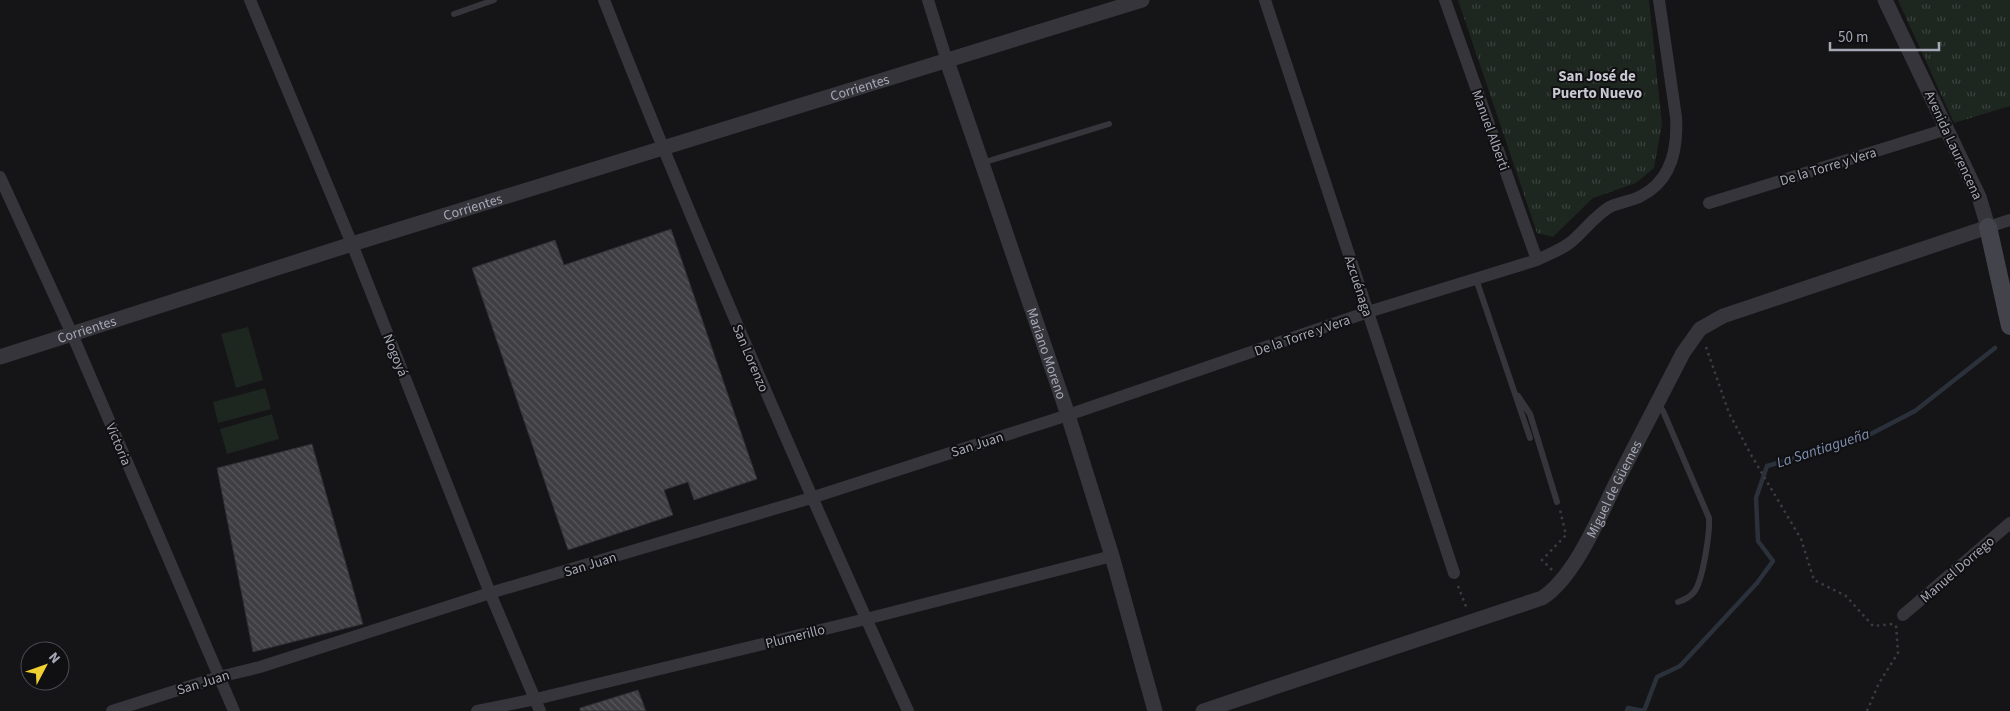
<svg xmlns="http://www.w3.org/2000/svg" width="2010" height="711" font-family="'Source Sans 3',sans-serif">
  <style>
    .grass { fill: url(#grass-tufts) }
    .pitch { fill: #1e2620 }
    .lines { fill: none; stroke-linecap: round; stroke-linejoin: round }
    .stream { stroke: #2b313a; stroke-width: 4.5 }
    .building { fill: url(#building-back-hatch); stroke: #2f2e32 }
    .path { stroke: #3b3c42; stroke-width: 2.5; stroke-dasharray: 2.5 4; stroke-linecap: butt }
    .service { stroke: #35353b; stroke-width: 6 }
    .minor { stroke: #35353b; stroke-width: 12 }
    .tertiary { stroke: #35353b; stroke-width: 15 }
    .secondary { stroke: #43444b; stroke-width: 18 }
    .labels { text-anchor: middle; stroke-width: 4; stroke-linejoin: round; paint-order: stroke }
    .street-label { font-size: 14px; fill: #a6a8b6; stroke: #100f11 }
    .neighbourhood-label { font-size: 15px; font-weight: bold; fill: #c7c8d2; stroke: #100f11 }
    .water-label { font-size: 15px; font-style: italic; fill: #7d90b1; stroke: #100f11 }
  </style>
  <defs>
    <pattern id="grass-tufts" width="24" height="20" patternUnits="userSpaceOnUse" patternTransform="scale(1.25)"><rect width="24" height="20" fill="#1e2620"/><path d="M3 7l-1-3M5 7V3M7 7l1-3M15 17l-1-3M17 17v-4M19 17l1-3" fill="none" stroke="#3c433e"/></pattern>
    <pattern id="building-back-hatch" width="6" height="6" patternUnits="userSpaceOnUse" patternTransform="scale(1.25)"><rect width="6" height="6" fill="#3f3e43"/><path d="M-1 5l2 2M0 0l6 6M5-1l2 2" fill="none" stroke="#58575c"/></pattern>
  </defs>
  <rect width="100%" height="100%" fill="#151416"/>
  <path class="grass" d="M1458,0H1649L1662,124L1654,168L1636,183L1593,198L1553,237L1537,233Z
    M1898,0H2010V106L1954,123Z"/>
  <path class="pitch" d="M248,327L263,380L236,388L221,334Z
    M265,388L271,409L218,423L213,402Z
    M272,414L279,439L227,454L220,429Z"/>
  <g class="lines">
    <path class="stream" d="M1627,711L1628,708L1644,711L1657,677L1680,666L1757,583L1773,561L1758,541L1756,498L1767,466L1861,439L1915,411L1995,348"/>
  </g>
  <path class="building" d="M671,229L757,479L694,500L688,482L664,490L673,515L568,550L472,268L555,240L564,265Z
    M312,444L363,624L253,652L217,468Z
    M638,690L646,711H580V708Z"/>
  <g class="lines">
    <path class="path" d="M1706,347L1729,413L1750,453L1801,539L1814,580L1846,596L1873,626L1893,624
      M1552,570L1542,560L1566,535L1560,510
      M1458,586L1467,609
      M1867,711L1879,683L1898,653L1896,625"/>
    <path class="service" d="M454,14L494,0
      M982,163L1109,124
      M1476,279L1530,438
      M1518,396L1530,414L1557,502
      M1658,405L1663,411L1709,518C1710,532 1703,581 1694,592C1690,597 1684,600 1678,602"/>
    <path class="minor" d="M250,0L352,244L490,593L540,711
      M604,0C698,240 801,476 908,711
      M928,0L947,61
      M1265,0L1454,573
      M1445,0L1537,260
      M0,177L72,334L234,711
      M1709,203L1947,129
      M1988,227L2010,220
      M1903,615L2010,523
      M112,711L219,677L260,667L490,593L811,498L1068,415L1368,312L1537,260C1549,254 1561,250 1571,242C1584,231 1594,217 1608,208C1618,202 1630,202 1641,196C1671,181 1678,149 1676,117L1659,0
      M477,711L536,699L866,619L1112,556"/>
    <g class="tertiary">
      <path id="s1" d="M947,61L1068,415L1112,556L1155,711"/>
      <path id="s2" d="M0,357L352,244L1142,0"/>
      <path id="s3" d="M1203,711L1542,598C1575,577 1599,517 1617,481C1639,438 1661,396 1683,353L1700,329L1723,316L1988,227L1979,197L1885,0"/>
    </g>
    <path class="secondary" d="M1988,227L2010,326"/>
  </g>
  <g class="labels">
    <g class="street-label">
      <text dy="5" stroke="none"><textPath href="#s2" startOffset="901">Corrientes</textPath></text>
      <text transform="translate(1491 130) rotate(70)" y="5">Manuel Alberti</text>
      <text transform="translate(1954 145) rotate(65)" y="5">Avenida Laurencena</text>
      <text transform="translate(1828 166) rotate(-17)" y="5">De la Torre y Vera</text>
      <text dy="5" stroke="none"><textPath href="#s2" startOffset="496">Corrientes</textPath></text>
      <text transform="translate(1359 286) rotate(72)" y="5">Azcuénaga</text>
      <text dy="5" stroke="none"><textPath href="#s2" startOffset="91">Corrientes</textPath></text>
      <text transform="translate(1302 335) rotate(-19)" y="5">De la Torre y Vera</text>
      <text dy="5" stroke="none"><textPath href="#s1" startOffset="309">Mariano Moreno</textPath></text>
      <text transform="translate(396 355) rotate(68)" y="5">Nogoyá</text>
      <text transform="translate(751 358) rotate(67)" y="5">San Lorenzo</text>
      <text transform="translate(119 444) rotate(67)" y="5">Victoria</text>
      <text transform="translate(977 444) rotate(-18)" y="5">San Juan</text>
      <text dy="5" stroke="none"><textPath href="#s3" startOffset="489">Miguel de Güemes</textPath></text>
      <text transform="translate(590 564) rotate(-17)" y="5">San Juan</text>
      <text transform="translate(1957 569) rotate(-41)" y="5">Manuel Dorrego</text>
      <text transform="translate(795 636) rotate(-14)" y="5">Plumerillo</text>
      <text transform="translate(203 682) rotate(-17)" y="5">San Juan</text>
    </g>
    <g class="neighbourhood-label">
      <text x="1597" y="81">San José de<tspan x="1597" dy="17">Puerto Nuevo</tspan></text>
    </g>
    <g class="water-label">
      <text transform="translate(1823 448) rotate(-18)" y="5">La Santiagueña</text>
    </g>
  </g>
  <g transform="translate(45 666) rotate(49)"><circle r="24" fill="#100f11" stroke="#4c4c53"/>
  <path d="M0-4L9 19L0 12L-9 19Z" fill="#f1d031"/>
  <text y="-8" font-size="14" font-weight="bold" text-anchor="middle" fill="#a6a8b6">N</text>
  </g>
  <path d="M1830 42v8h109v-8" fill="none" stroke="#a6a8b6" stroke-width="2.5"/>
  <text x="1838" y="42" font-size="15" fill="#a6a8b6" stroke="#100f11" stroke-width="4" paint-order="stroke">50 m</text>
</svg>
